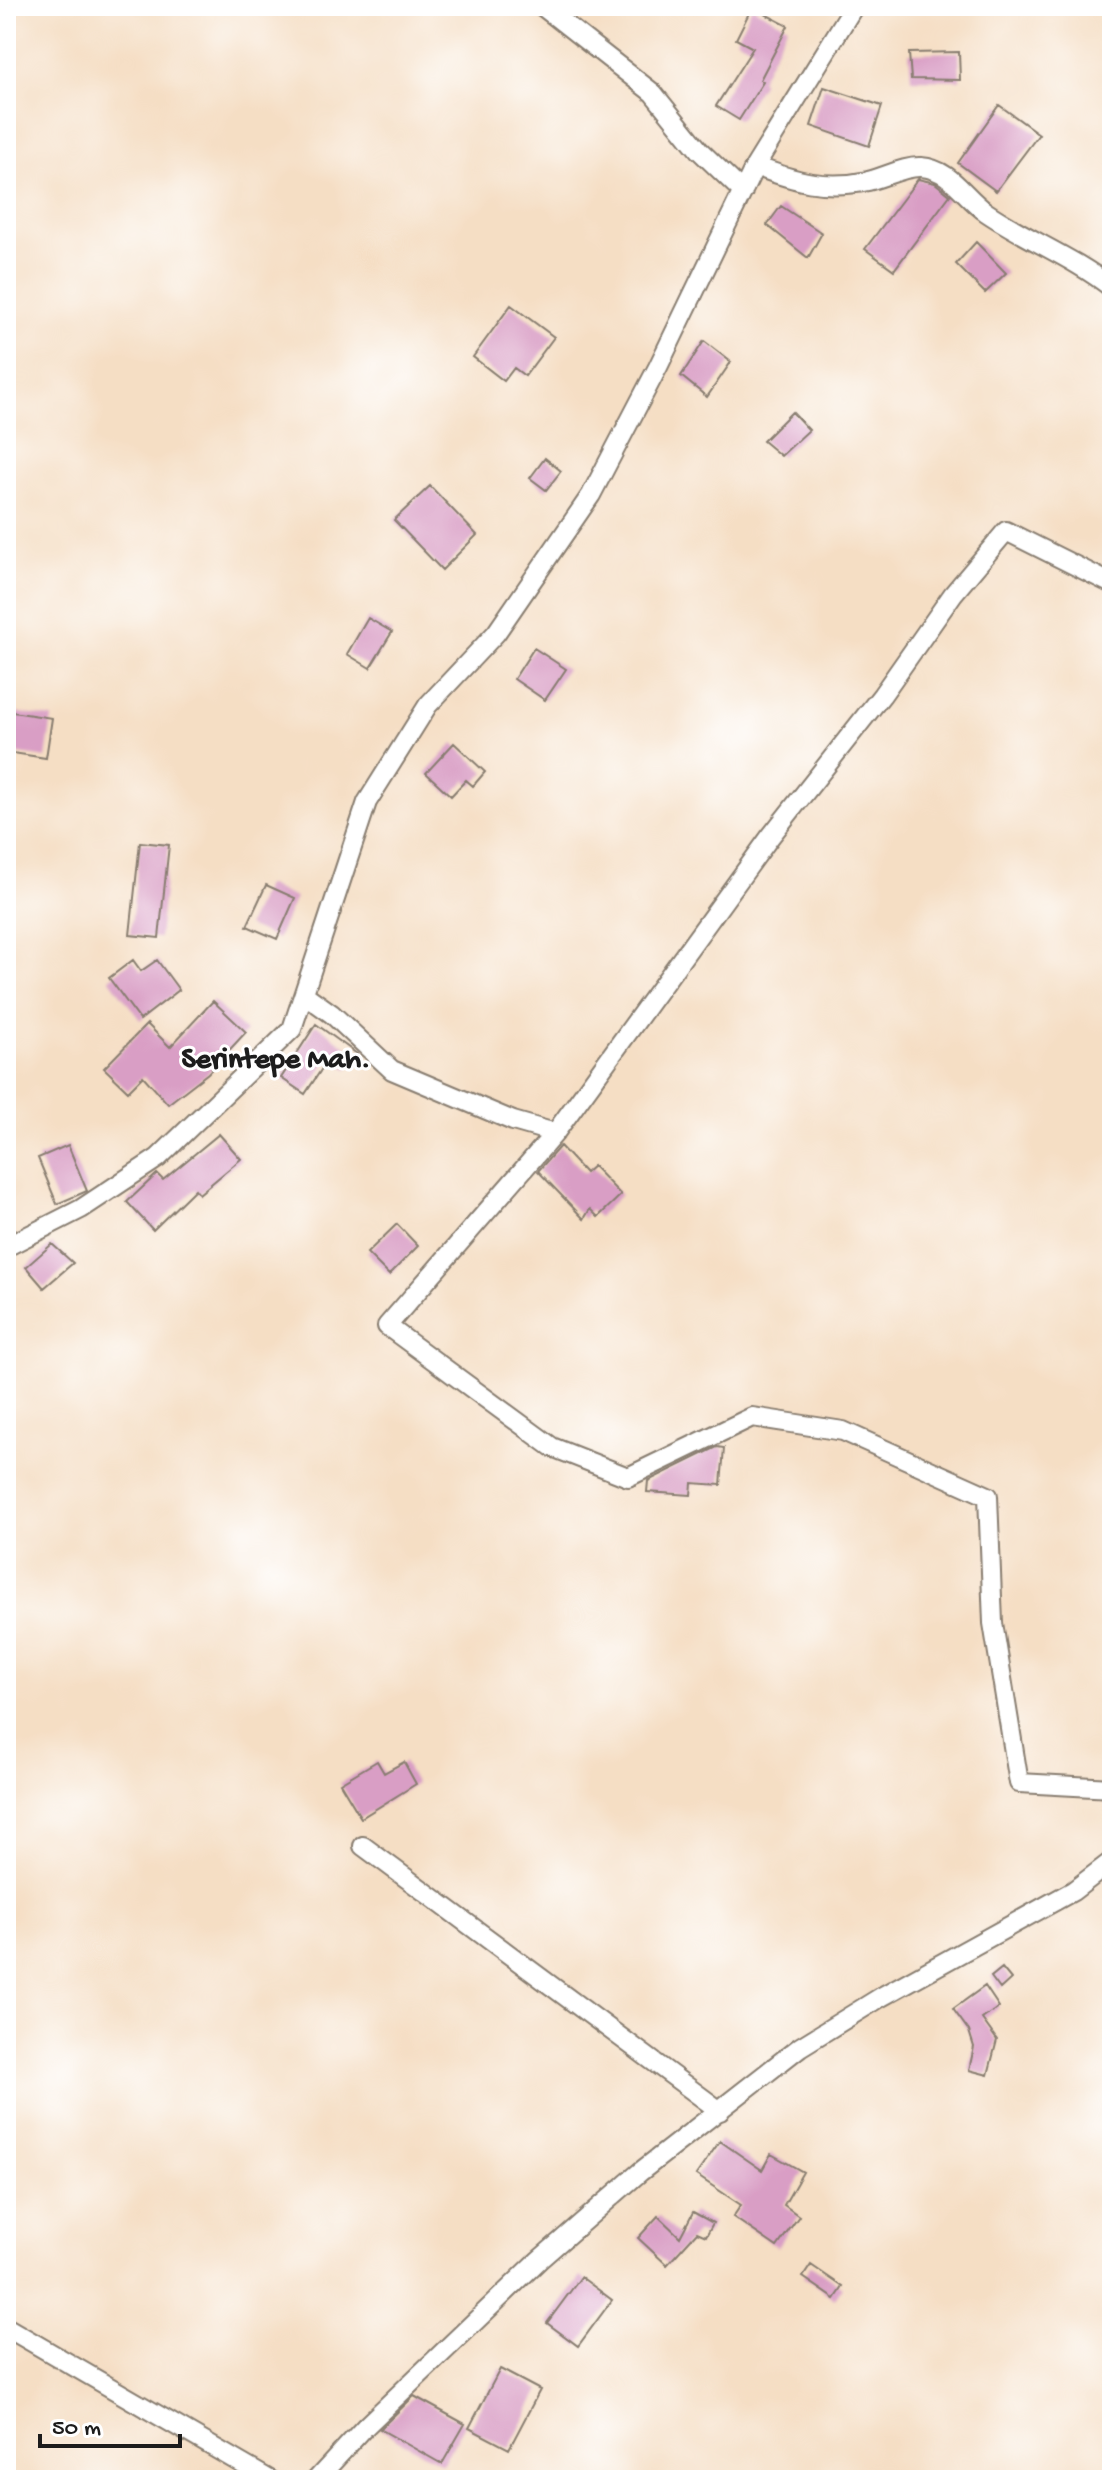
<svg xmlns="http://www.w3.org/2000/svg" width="1118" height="2486" font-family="'Gochi Hand',sans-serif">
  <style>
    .building { fill: #d99ec5 }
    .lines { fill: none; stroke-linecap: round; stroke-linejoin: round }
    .minor-casing { stroke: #887d70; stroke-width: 22 }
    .minor { stroke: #fff; stroke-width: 18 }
    .labels { text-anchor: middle; stroke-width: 6; stroke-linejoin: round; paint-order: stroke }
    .district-label { font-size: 30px; font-weight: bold; fill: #1c1c1c; stroke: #fff }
  </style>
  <rect width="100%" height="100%" fill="#fff"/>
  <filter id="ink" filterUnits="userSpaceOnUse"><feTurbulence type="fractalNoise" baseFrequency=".0125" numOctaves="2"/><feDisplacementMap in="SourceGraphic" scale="16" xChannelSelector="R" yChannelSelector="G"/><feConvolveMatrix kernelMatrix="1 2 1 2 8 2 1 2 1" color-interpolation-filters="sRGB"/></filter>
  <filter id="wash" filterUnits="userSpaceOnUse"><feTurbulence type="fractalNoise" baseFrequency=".006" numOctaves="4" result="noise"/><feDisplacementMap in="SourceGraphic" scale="32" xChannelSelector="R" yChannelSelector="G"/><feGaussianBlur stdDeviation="1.8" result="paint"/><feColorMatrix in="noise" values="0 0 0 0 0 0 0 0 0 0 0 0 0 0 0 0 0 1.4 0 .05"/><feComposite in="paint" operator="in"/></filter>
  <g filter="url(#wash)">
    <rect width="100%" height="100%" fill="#f5dec4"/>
    <g id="blocks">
      <path class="building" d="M752,7L788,26L760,80L763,82L739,120L716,106L753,48L736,39Z
        M959,52L960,80L911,79L909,53Z
        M824,87L882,106L869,146L811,126Z
        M999,105L1039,134L996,191L958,163Z
        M918,179L935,183L950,195L894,270L865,249Z
        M781,206L822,233L808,258L767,225Z
        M976,242L1006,273L985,293L956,264Z
        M511,305L554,337L525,376L514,368L504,381L473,357Z
        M704,341L731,362L707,397L681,376Z
        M792,412L809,430L781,456L763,441Z
        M545,458L561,471L546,490L530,478Z
        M430,486L477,535L442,570L394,520Z
        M368,618L392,632L370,668L347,654Z
        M534,648L566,669L545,700L514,679Z
        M6,711L52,718L46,758L6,752Z
        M454,743L485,772L473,786L466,780L451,796L426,773Z
        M140,842L169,845L159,938L130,935Z
        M266,885L295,898L277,939L247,926Z
        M133,960L141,971L157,960L179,990L140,1020L109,978Z
        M213,1001L246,1032L208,1073L168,1104L143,1076L128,1091L104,1068L147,1024L170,1047Z
        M316,1024L357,1054L348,1069L329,1058L305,1094L281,1078Z
        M219,1134L241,1159L199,1194L195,1189L153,1230L127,1202L157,1174L163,1180Z
        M68,1145L87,1191L57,1204L38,1158Z
        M560,1146L585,1173L593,1166L621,1195L598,1217L590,1209L584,1219L538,1171Z
        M397,1224L418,1246L389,1275L367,1253Z
        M52,1244L73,1263L44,1288L26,1267Z
        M717,1447L724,1448L721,1485L692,1483L691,1495L647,1492L648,1481Z
        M377,1761L384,1773L404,1762L416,1784L361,1818L340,1783Z
        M1002,1968L1011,1979L1000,1989L991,1977Z
        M985,1986L999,2007L982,2019L997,2040L988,2075L969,2070L974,2047L969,2031L953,2009Z
        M720,2141L762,2170L771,2154L803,2172L784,2205L799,2216L777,2247L733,2217L741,2205L696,2175Z
        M693,2212L713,2223L706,2236L697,2232L667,2265L638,2238L658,2216L680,2237Z
        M811,2265L843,2287L835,2299L803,2277Z
        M581,2277L612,2300L578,2346L547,2323Z
        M500,2369L540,2390L509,2449L469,2428Z
        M414,2396L465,2424L442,2464L380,2429Z"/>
    </g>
  </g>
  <g filter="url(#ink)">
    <use href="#blocks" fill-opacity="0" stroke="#887d70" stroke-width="2"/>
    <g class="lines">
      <g class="minor-casing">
        <path id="minor" d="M542,6L653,93L699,150L743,192
          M755,166C794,181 825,190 868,181C885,177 905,166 921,167C951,169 964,197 986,212C1027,240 1073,257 1112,288
          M304,994L332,1014L392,1070L513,1121L555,1133L770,837L882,695L953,594L1006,531L1112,584
          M555,1133L387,1326L552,1447L628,1477L752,1417L843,1431L988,1496L993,1623L1019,1783L1112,1788
          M6,1247L81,1209L158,1158L292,1029L367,802L428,705L496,633L591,495L658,367L755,166L854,6
          M363,1846L720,2111
          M6,2327L270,2480
          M316,2480L365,2427L539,2260L640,2172L800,2047L881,1997L1073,1891L1112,1861"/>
      </g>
      <use href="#minor" class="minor"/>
    </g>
  </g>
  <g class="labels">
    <g class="district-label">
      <text x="276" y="1067">Serintepe Mah.</text>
    </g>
  </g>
  <rect width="1118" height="2486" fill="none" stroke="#fff" stroke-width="32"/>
  <path d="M40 2434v12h140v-12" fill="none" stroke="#1c1c1c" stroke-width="4"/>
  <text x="52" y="2434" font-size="24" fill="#1c1c1c" stroke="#ffffff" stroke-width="6" paint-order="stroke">50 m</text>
</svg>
